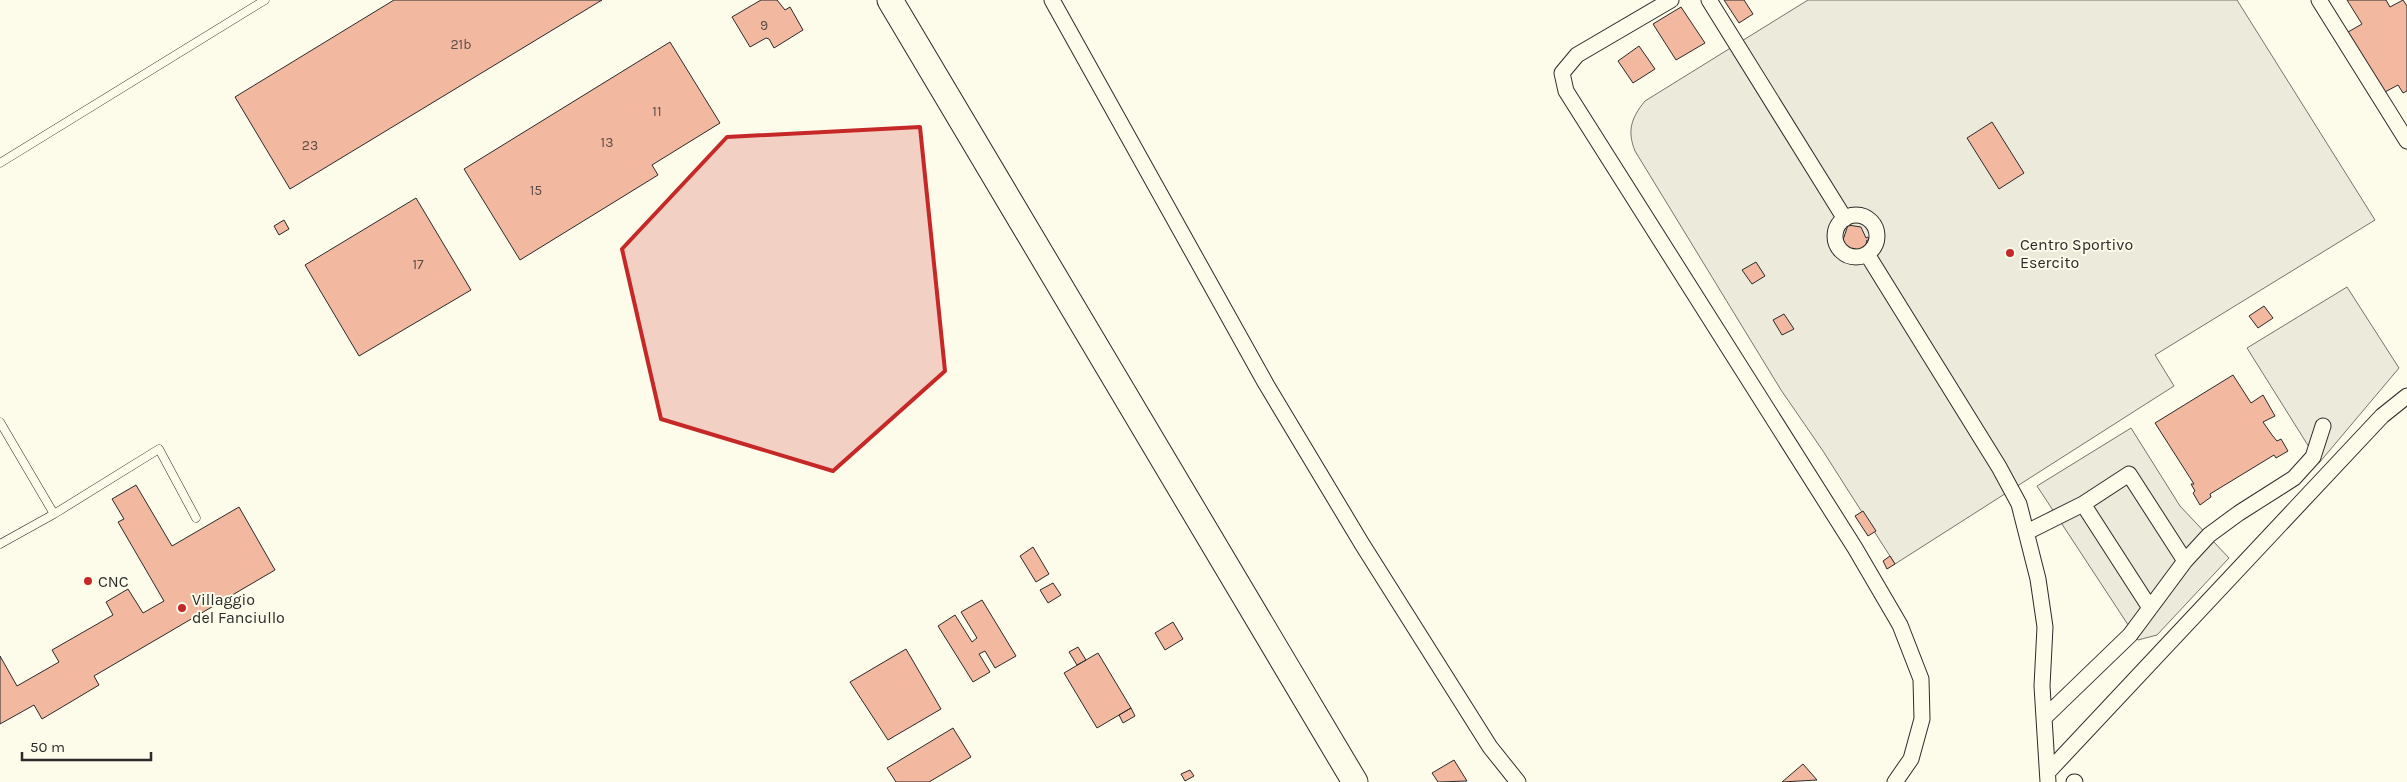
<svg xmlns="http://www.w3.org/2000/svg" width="2407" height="782" font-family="Karla,sans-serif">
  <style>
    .green { fill: #ecebdb; stroke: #74746e }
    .parking { fill: #eceadb; stroke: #74746e }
    .building { fill: #f2b8a0; stroke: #2b2b2b }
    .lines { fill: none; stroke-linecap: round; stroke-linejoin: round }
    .service-casing { stroke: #2b2b2b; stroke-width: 9 }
    .minor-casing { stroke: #2b2b2b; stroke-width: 17 }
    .primary-casing { stroke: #2b2b2b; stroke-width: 27 }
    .service { stroke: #fdfbea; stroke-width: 8 }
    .minor { stroke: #fdfbea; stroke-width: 15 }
    .primary { stroke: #fdfbea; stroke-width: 25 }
    .marked { fill: #c62828; fill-opacity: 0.2; stroke: #c62828; stroke-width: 4; stroke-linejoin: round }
    .poi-dot { fill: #c62828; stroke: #fdfbea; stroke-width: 2 }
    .labels { text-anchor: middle; stroke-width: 4; stroke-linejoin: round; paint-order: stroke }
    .number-label { font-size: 14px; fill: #5d4e48 }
    .poi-label { font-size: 16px; fill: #2b2b2b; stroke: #fdfbea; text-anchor: start }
  </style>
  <rect width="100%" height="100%" fill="#fdfbea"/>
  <path class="green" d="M1808,0H2237L2375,220L2155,355L2174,386L1895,564L1823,451L1781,390L1635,151C1627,131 1631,118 1645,101Z"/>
  <path class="parking" d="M2347,287L2399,368L2319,463L2247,348Z
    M2131,428L2180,506L2229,558L2157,635L2138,640L2037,486Z"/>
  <path class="building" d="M394,0H602L290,189L235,97Z
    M761,0H777L785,10L790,7L803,30L774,48L769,39L766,38L750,47L732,17Z
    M1724,0H1744L1753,14L1739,23Z
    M2347,0H2386L2390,7L2403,0L2407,6V91L2403,93L2398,85L2385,92L2348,32L2362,24Z
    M1681,7L1705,43L1676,60L1653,24Z
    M670,42L720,123L652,165L658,175L520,260L464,169Z
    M1639,46L1655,69L1633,83L1618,61Z
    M1992,122L2024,173L1999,189L1967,138Z
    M416,198L471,290L359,356L305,265Z
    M284,220L289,229L279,235L274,226Z
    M1848,225L1861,227L1866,238L1868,237L1871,241L1867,240L1864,252L1852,248L1851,253L1843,240Z
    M1756,262L1765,276L1752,284L1742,270Z
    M2264,306L2273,318L2258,328L2249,316Z
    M1784,314L1794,329L1782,335L1773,320Z
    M2233,375L2251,403L2263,395L2275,416L2263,422L2272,435L2277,441L2281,439L2288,451L2276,458L2274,455L2210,494L2211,497L2200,505L2193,493L2195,491L2191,484H2194L2155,423Z
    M136,485L172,546L239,507L275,570L94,676L99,685L42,719L34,705L0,724V656L17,686L59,662L52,650L113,615L106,602L128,589L143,613L164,601L118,522L124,519L112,499Z
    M1863,511L1876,531L1868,536L1855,516Z
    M1033,547L1049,574L1036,582L1020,556Z
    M1890,556L1895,564L1887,569L1883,561Z
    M1053,583L1061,595L1048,603L1040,590Z
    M982,600L1016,656L995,668L985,651L979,654L990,672L973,682L938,626L955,615L972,642L977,638L961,612Z
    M1173,622L1183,639L1165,650L1155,633Z
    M1078,647L1086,660L1077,665L1069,652Z
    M906,649L941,709L888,740L850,682Z
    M1098,653L1131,708L1097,728L1064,673Z
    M1131,708L1135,716L1123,723L1119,715Z
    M953,728L971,757L929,782H896L887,768Z
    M1454,760L1467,781L1438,782L1432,773Z
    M1803,764L1817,780L1782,782Z
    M1190,770L1194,776L1185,781L1181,774Z"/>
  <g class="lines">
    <g class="service-casing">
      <path id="service" d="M0,163L265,0
        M0,422L54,514L0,544
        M54,514L159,449L196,518"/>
    </g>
    <g class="minor-casing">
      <path id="minor" d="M1052,0L1266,384L1362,544L1490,747L1518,782
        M1671,0L1577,55L1562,73L1566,91L1855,548L1900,625L1921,679L1922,719L1911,759L1895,782
        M1709,0L1845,219
        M2319,0L2407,141
        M1835 236a21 21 0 1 1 42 0a21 21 0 1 1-42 0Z
        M1867,254L1999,467L2019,504L2038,579L2045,627L2042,686L2048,782
        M2027,532L2083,504
        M2150,608L2083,504L2129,474L2185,561
        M2044,718L2130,635L2185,561L2209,535L2239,513L2294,478L2313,457L2323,426
        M2048,772L2382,416L2407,396
        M2074,782H2075"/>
    </g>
    <g class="primary-casing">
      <path id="primary" d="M890,0L1355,782"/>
    </g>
    <use href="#service" class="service"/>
    <use href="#minor" class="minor"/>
    <use href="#primary" class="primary"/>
  </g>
  <path class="marked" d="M920,127L945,371L833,471L661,419L622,249L727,137Z"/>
  <g class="poi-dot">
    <circle cx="2010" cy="253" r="5"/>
    <circle cx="88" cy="581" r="5"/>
    <circle cx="182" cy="608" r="5"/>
  </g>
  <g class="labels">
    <g class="number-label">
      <text x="764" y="30">9</text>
      <text x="461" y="49">21b</text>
      <text x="657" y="116">11</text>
      <text x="607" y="147">13</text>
      <text x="310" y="150">23</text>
      <text x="536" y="195">15</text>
      <text x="418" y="269">17</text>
    </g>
    <g class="poi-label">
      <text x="2020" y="250">Centro Sportivo<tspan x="2020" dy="18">Esercito</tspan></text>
      <text x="98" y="587">CNC</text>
      <text x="192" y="605">Villaggio<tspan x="192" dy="18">del Fanciullo</tspan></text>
    </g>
  </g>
  <path d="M22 752v8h129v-8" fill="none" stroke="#2b2b2b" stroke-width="2.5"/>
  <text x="30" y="752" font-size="15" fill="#2b2b2b" stroke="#fdfbea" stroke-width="4" paint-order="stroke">50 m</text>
</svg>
